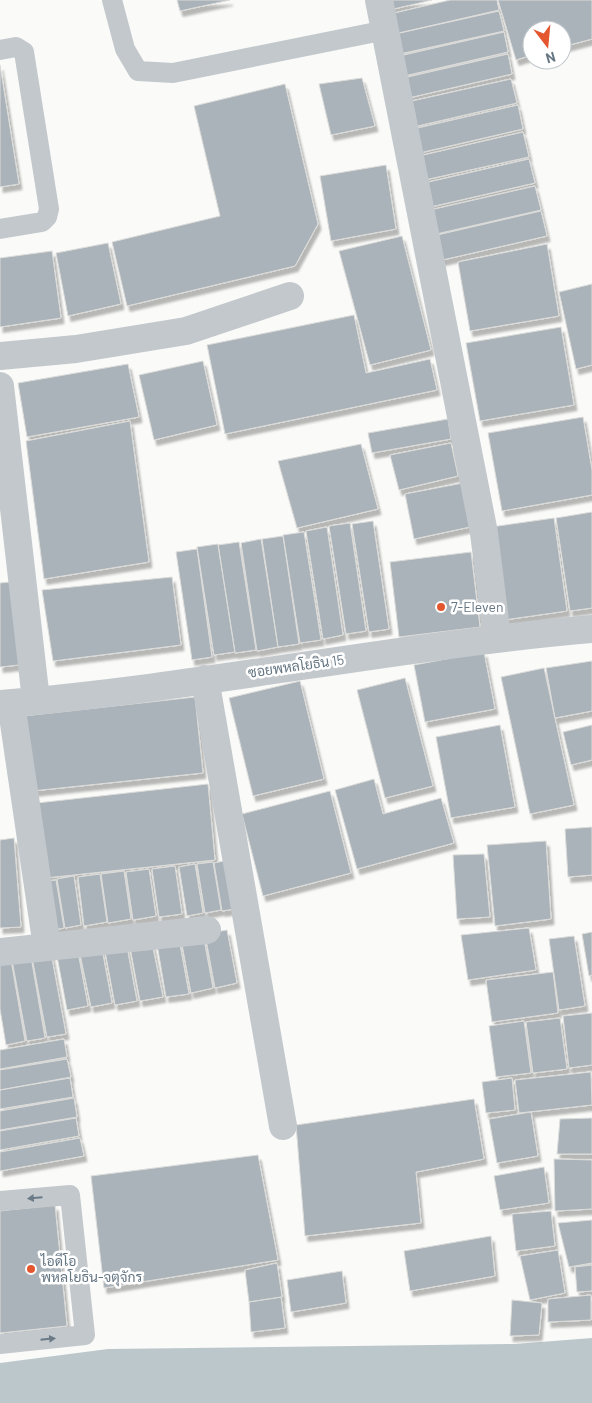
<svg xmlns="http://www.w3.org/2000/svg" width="592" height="1403" font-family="Barlow,Sarabun,sans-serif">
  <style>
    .water { fill: #bbc7cb }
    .building { fill: #aab3b9; stroke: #dcdcda; filter: url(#shadow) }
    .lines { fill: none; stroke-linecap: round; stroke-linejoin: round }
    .service { stroke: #c3c8cc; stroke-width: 20 }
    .minor { stroke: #c3c8cc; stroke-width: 28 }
    .oneway { fill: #6a7a87 }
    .poi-dot { fill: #e4572e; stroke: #fff; stroke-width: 2 }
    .labels { text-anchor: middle; stroke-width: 5; stroke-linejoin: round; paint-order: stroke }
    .poi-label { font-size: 14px; fill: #657683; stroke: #fff; text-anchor: start }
    .street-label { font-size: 14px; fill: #657683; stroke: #fff }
  </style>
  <defs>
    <filter id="shadow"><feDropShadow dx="3" dy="5.5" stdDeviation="1" flood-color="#0004"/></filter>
  </defs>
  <rect width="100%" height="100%" fill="#fafaf8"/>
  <path class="water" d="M592,1338V1403H0V1363L108,1349L515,1344Z"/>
  <path class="building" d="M177,0H230L180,11Z
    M383,0H432L385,11Z
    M450,0H497L499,10L390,35L386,15Z
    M498,0H592V39L562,47V30H532V55L516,60Z
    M499,11L504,31L395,55L391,35Z
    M504,32L508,52L400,77L395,57Z
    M508,54L512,74L404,99L399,79Z
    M0,65L19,184L0,187Z
    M362,78L375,126L331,135L319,84Z
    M511,79L517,103L409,128L403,103Z
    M285,84L318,224L295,266L127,306L112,242L220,216L194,106Z
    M518,105L523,129L415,154L409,130Z
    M523,132L529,157L420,181L415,157Z
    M529,159L535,183L426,208L420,184Z
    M386,165L396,229L331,241L320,176Z
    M535,186L541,210L432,235L426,211Z
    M541,211L547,236L438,261L433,236Z
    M402,236L431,350L370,365L339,251Z
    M108,243L121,304L68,316L56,253Z
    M547,244L559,316L470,331L458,262Z
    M52,251L61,318L0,327V258Z
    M592,284V365L576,369L559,292Z
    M354,315L366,373L430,359L437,390L225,434L207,345Z
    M561,327L574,405L480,421L466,343Z
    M203,361L217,425L154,440L139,375Z
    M128,364L139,417L27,437L18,383Z
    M583,417L592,470V495L502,511L488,433Z
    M448,419L451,439L372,453L368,433Z
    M130,421L149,562L44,579L26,441Z
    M451,443L458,476L399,490L390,455Z
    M361,444L378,509L297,528L278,461Z
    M463,483L470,527L414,539L405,494Z
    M592,512V608L570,611L556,518Z
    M554,518L567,611L504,620L491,527Z
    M373,521L389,629L369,632L352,524Z
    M350,523L366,631L346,634L329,526Z
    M327,527L343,635L323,639L306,531Z
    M304,532L321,640L300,643L283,535Z
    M283,536L299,644L278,647L262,539Z
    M261,539L278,647L257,651L241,543Z
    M239,542L256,650L235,653L218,545Z
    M218,544L235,652L214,655L197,547Z
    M197,549L212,657L192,660L176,552Z
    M471,552L480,627L399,637L390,562Z
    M172,577L181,645L53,661L42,590Z
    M20,581L28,664L0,667V583Z
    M484,652L495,709L425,722L414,665Z
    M592,661V711L555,718L546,668Z
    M544,668L574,805L530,814L501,677Z
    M405,678L433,786L385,798L357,690Z
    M300,681L324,779L253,796L229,698Z
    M195,697L203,773L32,791L24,716Z
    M500,725L515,807L451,818L436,737Z
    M592,725V760L571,765L563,732Z
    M374,779L383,814L441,798L454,843L357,869L335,790Z
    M208,784L215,860L45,878L37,803Z
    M330,791L351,873L263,896L242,814Z
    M592,827V875L568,877L565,829Z
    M14,838L21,927L0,928V840Z
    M546,841L551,919L495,926L487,845Z
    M484,854L490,917L457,919L453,855Z
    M234,859L241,908L222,911L214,863Z
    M213,862L221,910L205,913L197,864Z
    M195,864L203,913L187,916L179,867Z
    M175,866L182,914L159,917L152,869Z
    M149,869L156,916L133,920L126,872Z
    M124,871L131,919L108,923L101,874Z
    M100,874L107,922L84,926L78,877Z
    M74,876L81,925L65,928L57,879Z
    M56,880L64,928L48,931L40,882Z
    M529,928L536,970L468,980L461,935Z
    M227,930L237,983L215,988L205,934Z
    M592,932V975L589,976L582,934Z
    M203,934L213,988L191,993L181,939Z
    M574,936L585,1006L559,1010L549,939Z
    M179,939L189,994L166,997L157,944Z
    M152,943L163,997L140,1001L130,947Z
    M127,947L137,1001L115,1005L105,951Z
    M102,949L112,1003L91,1007L80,954Z
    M78,952L88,1006L67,1010L57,956Z
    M51,953L66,1034L47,1037L32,957Z
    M31,957L45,1038L27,1041L12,960Z
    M11,960L25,1041L6,1045L0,1009V962Z
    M553,972L558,1013L492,1022L486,980Z
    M592,1013V1065L569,1068L563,1016Z
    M560,1018L567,1069L533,1073L526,1022Z
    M524,1021L531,1073L496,1077L489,1026Z
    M64,1039L67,1057L0,1069V1050Z
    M67,1059L71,1077L0,1090V1070Z
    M591,1072L592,1105L519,1113L515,1080Z
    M70,1078L73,1097L0,1109V1090Z
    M512,1078L515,1110L486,1113L482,1082Z
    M74,1098L77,1117L0,1130V1111Z
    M474,1099L484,1159L416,1172L421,1223L305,1236L296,1125Z
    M531,1112L538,1156L497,1163L489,1119Z
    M76,1118L79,1136L0,1150V1131Z
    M592,1118V1154H557L560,1119Z
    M80,1138L84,1156L0,1171V1152Z
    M258,1155L278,1260L104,1288L91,1176Z
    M554,1159L592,1160V1209L555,1211Z
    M544,1167L549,1203L500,1210L494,1176Z
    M55,1205L67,1326L0,1333V1211Z
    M551,1211L555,1246L516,1251L512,1214Z
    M592,1220V1263L569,1267L558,1223Z
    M491,1236L495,1276L410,1291L404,1251Z
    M558,1250L565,1293L530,1300L520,1256Z
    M277,1263L282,1297L249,1302L245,1270Z
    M592,1265V1291L577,1292L575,1267Z
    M342,1271L346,1303L291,1312L287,1280Z
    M591,1295V1320L548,1322V1299Z
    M281,1297L285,1328L251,1332L249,1302Z
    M512,1300L542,1303L539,1335L510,1336Z"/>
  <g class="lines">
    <path class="service" d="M112,0L125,49L138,71L173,73L386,30
      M0,50L16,47L24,52L49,209L47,217L42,222L0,229
      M0,1201L70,1195L85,1335L0,1344"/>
    <path class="minor" d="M379,0L484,533L497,637
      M0,356L76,349L186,331L290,296
      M0,386L36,700
      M205,679L283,1126
      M11,703L47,947
      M0,704C198,688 394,646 592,629
      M0,952L207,930"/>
  </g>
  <defs><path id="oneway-solid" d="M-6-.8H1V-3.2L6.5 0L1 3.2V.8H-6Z" transform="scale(1.25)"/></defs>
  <g class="oneway">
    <use href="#oneway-solid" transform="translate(35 1198) rotate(175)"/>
    <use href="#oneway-solid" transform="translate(48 1339) rotate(-6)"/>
  </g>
  <g class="poi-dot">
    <circle cx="441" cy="607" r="5"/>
    <circle cx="31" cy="1269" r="5"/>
  </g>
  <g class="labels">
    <g class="poi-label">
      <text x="451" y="612">7-Eleven</text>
      <text x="41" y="1266">ไอดีโอ<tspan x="41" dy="16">พหลโยธิน-จตุจักร</tspan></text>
    </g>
    <g class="street-label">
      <text transform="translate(296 666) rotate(-8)" y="5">ซอยพหลโยธิน 15</text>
    </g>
  </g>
  <g transform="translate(547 45) rotate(164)"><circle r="24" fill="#ffffff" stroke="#c1c8cd"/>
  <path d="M0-4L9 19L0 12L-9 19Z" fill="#e4572e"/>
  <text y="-8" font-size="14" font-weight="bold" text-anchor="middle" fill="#657683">N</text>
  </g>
</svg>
